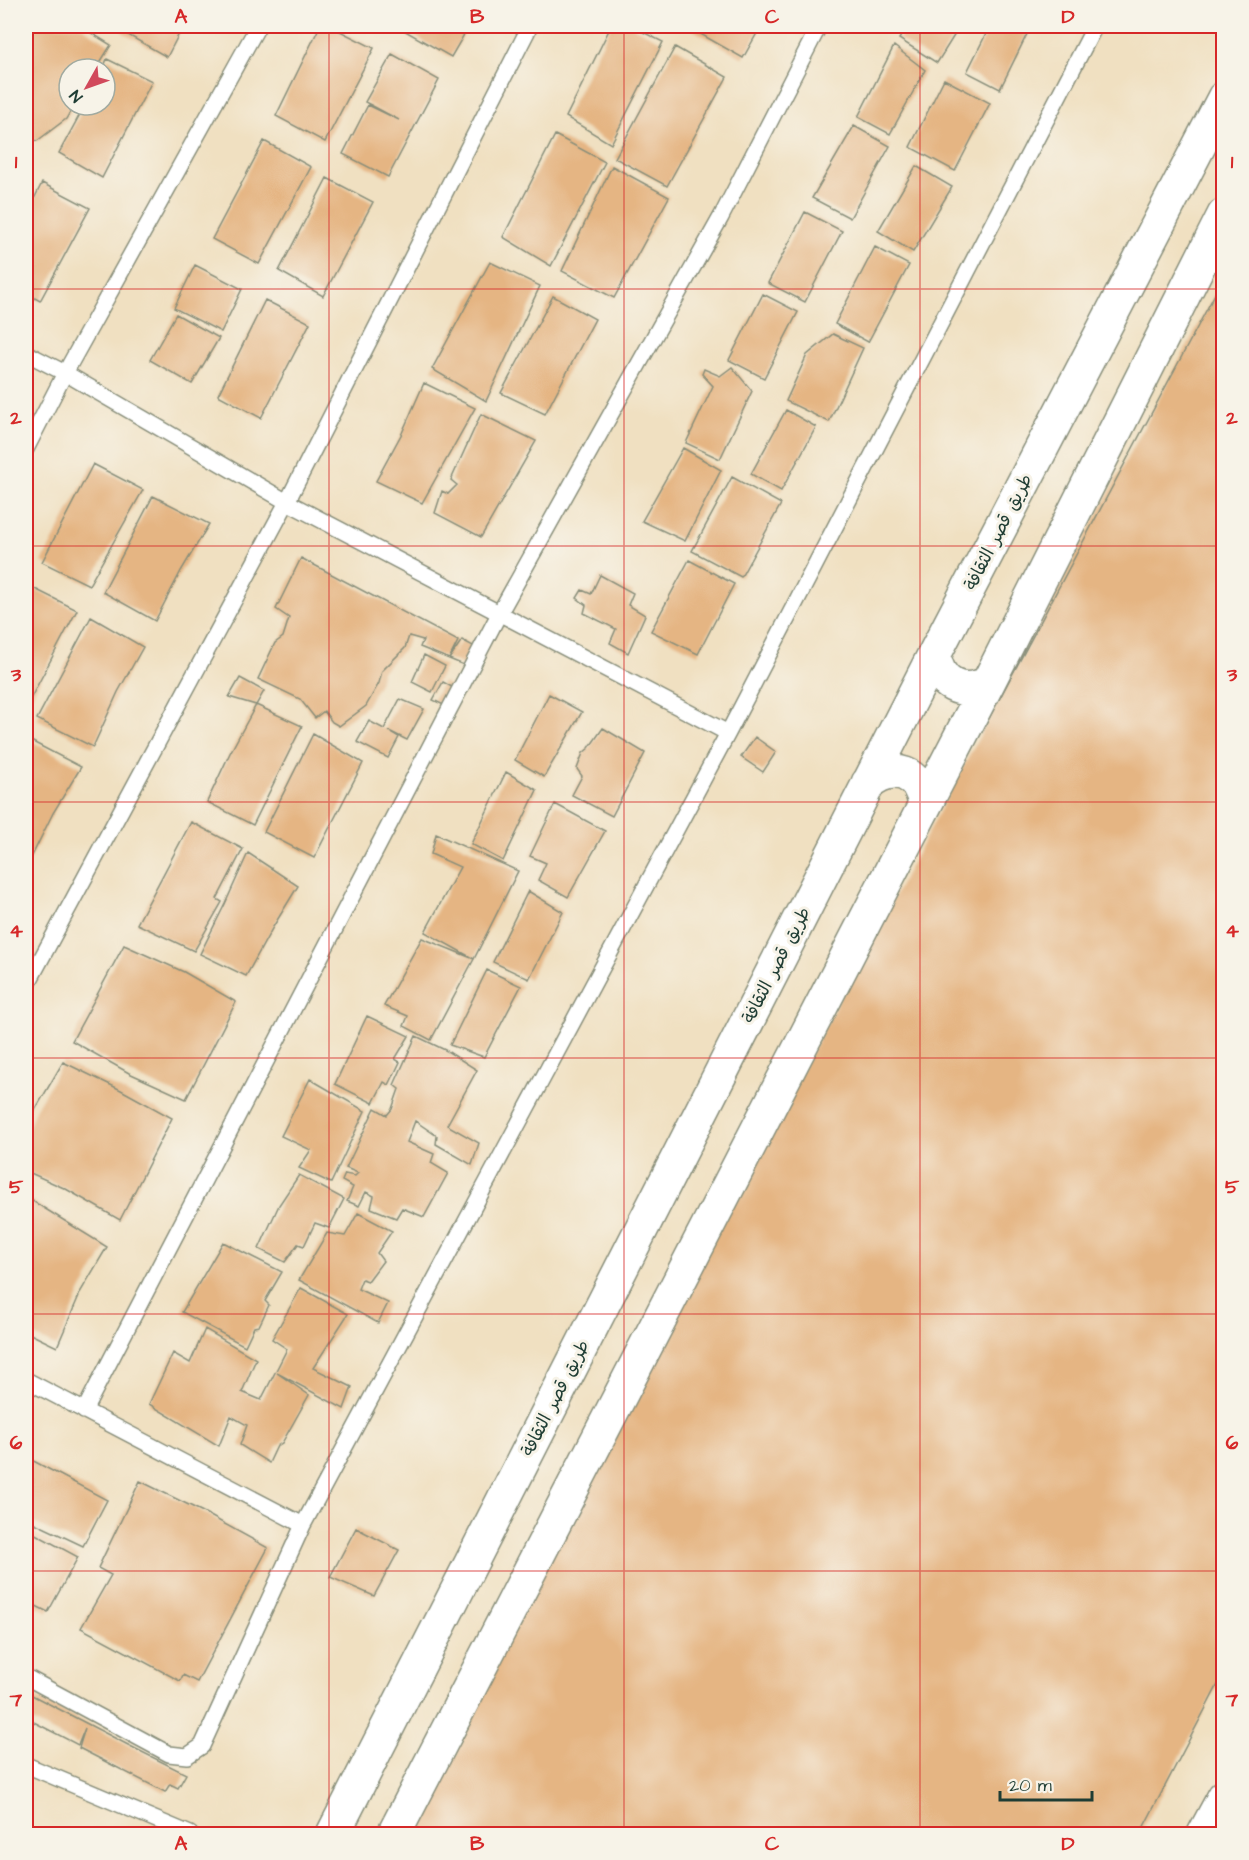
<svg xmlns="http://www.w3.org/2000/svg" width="1249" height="1860" font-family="'Architects Daughter','Playpen Sans Arabic',sans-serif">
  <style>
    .building { fill: #e5b583 }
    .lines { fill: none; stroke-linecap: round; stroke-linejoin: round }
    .lane-casing { stroke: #888e7a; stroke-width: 18 }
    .secondary-casing { stroke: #888e7a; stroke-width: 36 }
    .highway-casing { stroke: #888e7a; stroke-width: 36 }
    .lane { stroke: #fff; stroke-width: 15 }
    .secondary { stroke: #fff; stroke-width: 33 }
    .highway { stroke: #fff; stroke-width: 33 }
    .grid { fill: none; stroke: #d62828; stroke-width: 1.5; stroke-opacity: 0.55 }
    .labels { text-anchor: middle; stroke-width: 6; stroke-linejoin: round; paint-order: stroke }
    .street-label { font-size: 18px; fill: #1f3d34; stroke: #f7f3e8 }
    .neatline { fill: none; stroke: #d62828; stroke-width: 2 }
    .grid-label { font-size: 20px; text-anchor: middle; font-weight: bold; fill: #d62828 }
  </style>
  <rect width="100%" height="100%" fill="#f7f3e8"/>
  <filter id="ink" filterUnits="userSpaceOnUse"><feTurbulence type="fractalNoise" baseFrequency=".0167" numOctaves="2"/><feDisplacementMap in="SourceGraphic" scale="12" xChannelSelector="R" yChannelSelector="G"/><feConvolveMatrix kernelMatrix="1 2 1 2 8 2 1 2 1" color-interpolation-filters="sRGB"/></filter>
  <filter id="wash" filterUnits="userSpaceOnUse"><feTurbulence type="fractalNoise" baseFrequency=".008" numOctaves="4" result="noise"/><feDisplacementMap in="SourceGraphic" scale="24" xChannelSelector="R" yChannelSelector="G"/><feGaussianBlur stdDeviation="1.35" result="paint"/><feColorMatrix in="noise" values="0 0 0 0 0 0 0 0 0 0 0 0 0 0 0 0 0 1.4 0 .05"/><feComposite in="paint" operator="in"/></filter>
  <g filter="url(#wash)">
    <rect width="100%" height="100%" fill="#f0e0c1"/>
    <g id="blocks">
      <path class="building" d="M26,26H80L111,45L96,69H69V105H74L66,119L37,141L26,136V33L28,28Z
        M124,26H183L167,57L121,31Z
        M320,26H330L374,48L325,142L276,116Z
        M401,26H469L451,57L400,28Z
        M611,26H631L663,42L611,144L566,117Z
        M692,26H761L743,58L690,28Z
        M907,26H960L937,63L899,39Z
        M990,26H1031L1000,89L967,72Z
        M894,46L925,70L890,134L858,117Z
        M675,47L727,77L667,186L615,158Z
        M392,54L439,80L388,177L343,154L368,105L399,120L365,102Z
        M107,59L152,81L102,178L59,153L85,105H105V69H103Z
        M944,79L990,103L955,171L910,147Z
        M854,126L890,146L850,218L812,198Z
        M555,135L605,162L551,266L503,237Z
        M264,141L311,167L259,264L212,239Z
        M612,166L669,197L614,298L562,271Z
        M916,166L952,187L913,252L878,231Z
        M327,178L373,202L323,296L279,271Z
        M42,183L90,208L40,301L26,293V215Z
        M805,212L842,231L805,302L768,283Z
        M875,247L909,265L868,342L835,324Z
        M490,262L540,286L486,401L432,369Z
        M195,265L242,289L221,332L174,308Z
        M1224,277V1673L1140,1834H395Z
        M763,294L798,312L764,378L729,360Z
        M553,296L595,319L545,414L501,393Z
        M265,300L310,323L261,418L218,395Z
        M176,314L219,338L192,384L150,360Z
        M833,334L863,348L829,422L786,401L807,355Z
        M732,367L752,391L720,459L686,443L713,386L702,374L704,369L720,376Z
        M424,383L475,408L422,503L376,481L402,433Z
        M786,410L816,427L781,491L751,474Z
        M481,414L536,441L481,537L435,513L442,491L448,494L457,485L451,480Z
        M683,448L721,470L685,541L642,521Z
        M93,464L143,490L89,585L42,562Z
        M732,477L781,504L741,577L692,551Z
        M153,496L209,524L181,571L155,621L103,592Z
        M301,558L458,641L449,659L462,640L477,648L471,668L420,647L423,640L409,636L405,648L382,671L379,683L366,706L339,726L332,722L324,711L315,718L300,699L258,679L275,643L283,637L289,618L276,609Z
        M689,560L734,584L698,654L651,631Z
        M600,575L633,593L628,605L645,615L628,653L610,643L616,629L584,613L586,605L577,598L582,590L591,594Z
        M31,587L77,610L26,707V596Z
        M91,617L143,647L118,692L93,747L37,719Z
        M424,655L445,666L432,692L412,682Z
        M240,678L264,691L256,705L229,697Z
        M443,682L459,691L450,708L433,700Z
        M549,694L582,712L544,777L515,760Z
        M400,699L424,709L407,740L389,731L399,737L388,758L357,742L369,721L384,729Z
        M256,705L302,726L253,825L207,802L230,753Z
        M603,728L645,753L612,816L572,795L582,776L577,769L583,753L589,748Z
        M313,734L363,763L314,858L264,832Z
        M755,737L776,752L763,772L741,757Z
        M29,740L81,767L53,813L28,864L26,862V747Z
        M506,772L537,790L503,861L471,844Z
        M555,804L605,831L568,897L538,880L546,863L530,856Z
        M191,822L243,849L217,899L222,902L194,951L137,924Z
        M436,834L518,871L474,959L425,932L460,867L431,854Z
        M248,853L298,886L273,927L246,976L200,954L225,904Z
        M528,891L563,912L529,979L493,962Z
        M422,938L474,959L431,1040L404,1026L408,1016L384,1006Z
        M124,945L184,972L236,1002L186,1099L129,1073L72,1041Z
        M487,970L521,986L484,1057L450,1045Z
        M367,1016L409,1036L395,1059L400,1062L389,1085L384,1082L373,1103L335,1084Z
        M416,1036L447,1051L477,1070L447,1125L479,1143L472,1165L436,1144L437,1136L415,1121L407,1142L434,1154L431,1163L448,1173L424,1217L402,1208L396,1218L371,1208L374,1196L366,1192L359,1206L347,1201L353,1187L342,1181L345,1174L355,1176L358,1173L346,1168L375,1108L387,1115L392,1109L399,1089L394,1085Z
        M63,1062L121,1090L172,1118L120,1220L66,1189L26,1171V1134L35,1110Z
        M310,1079L365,1111L331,1183L299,1168L311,1150L281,1136Z
        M299,1175L344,1199L329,1228L315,1223L304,1246L298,1244L285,1262L259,1249L279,1205Z
        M26,1197L107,1247L81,1291L57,1347L26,1332Z
        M358,1213L392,1231L377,1253L383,1261L368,1281L362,1279L358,1289L388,1303L378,1323L299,1280L327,1233L345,1236Z
        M223,1242L282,1272L265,1301L269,1305L259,1326L254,1327L245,1346L182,1312Z
        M301,1288L348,1314L313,1368L352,1387L344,1409L277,1373L309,1395L282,1443L277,1446L269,1463L240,1445L247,1425L231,1416L219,1446L149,1404L173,1353L190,1363L205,1329L256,1359L242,1392L261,1400L287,1349L272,1339Z
        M26,1457L107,1500L83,1546L26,1519Z
        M140,1481L203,1512L268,1548L197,1682L183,1675L180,1681L81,1628L111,1575L98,1568Z
        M356,1528L399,1550L374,1596L330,1577Z
        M26,1529L78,1557L48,1612L26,1601Z
        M26,1692L132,1747L186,1774L178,1788L170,1784L165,1792L79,1748L85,1728L78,1745L26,1718Z"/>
    </g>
  </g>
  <g filter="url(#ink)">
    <use href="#blocks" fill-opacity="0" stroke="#888e7a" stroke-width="1.5"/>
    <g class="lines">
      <g class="lane-casing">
        <path id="lane" d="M26,353L65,373L287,502L728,733
          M26,449L65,373L258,26
          M26,987L287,502L530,26
          M26,1380L303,1525
          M84,1411L499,614L721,217L819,26
          M26,1677L169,1754L187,1756L202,1746L303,1525L728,733L1095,26
          M26,1765L190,1834"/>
      </g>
      <g class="secondary-casing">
        <path id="secondary" d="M934,655C939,685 961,696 988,683
          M868,783C894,762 920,772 925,805
          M333,1834L934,655L1224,98
          M394,1834L988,683L1224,215"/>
      </g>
      <g class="highway-casing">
        <path id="highway" d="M1204,1834L1224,1797"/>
      </g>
      <use href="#lane" class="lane"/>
      <use href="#secondary" class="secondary"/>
      <use href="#highway" class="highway"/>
    </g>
  </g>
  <path class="grid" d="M329,26V1834M624,26V1834M920,26V1834M26,289H1224M26,546H1224M26,802H1224M26,1058H1224M26,1314H1224M26,1571H1224"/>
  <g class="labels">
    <g class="street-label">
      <text transform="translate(998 532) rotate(-63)" y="6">طريق قصر الثقافة</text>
      <text transform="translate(776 965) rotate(-63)" y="6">طريق قصر الثقافة</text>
      <text transform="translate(555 1398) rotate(-63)" y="6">طريق قصر الثقافة</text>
    </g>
  </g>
  <rect width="1249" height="1860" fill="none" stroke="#f7f3e8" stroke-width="66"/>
  <g transform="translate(87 87) rotate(230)"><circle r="28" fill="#f7f3e8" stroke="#a1aaa0" stroke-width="1.5"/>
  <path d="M0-4.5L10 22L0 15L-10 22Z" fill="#d1495b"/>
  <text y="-9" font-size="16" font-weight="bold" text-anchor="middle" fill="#1f3d34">N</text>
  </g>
  <path d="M1000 1791v9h92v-9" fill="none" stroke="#1f3d34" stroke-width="3"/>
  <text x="1009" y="1791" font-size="18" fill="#1f3d34" stroke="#f7f3e8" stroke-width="4.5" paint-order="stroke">20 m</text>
  <rect x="33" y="33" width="1183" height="1794" class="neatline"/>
  <g class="grid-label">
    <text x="181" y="23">A</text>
    <text x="477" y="23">B</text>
    <text x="772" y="23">C</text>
    <text x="1068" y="23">D</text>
    <text x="16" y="168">1</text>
    <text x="1232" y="168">1</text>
    <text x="16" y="424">2</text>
    <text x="1232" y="424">2</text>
    <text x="16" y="681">3</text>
    <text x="1232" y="681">3</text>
    <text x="16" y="937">4</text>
    <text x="1232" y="937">4</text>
    <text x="16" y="1193">5</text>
    <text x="1232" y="1193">5</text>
    <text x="16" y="1449">6</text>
    <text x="1232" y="1449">6</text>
    <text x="16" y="1706">7</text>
    <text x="1232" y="1706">7</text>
    <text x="181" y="1850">A</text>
    <text x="477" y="1850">B</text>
    <text x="772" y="1850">C</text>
    <text x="1068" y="1850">D</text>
  </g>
</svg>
